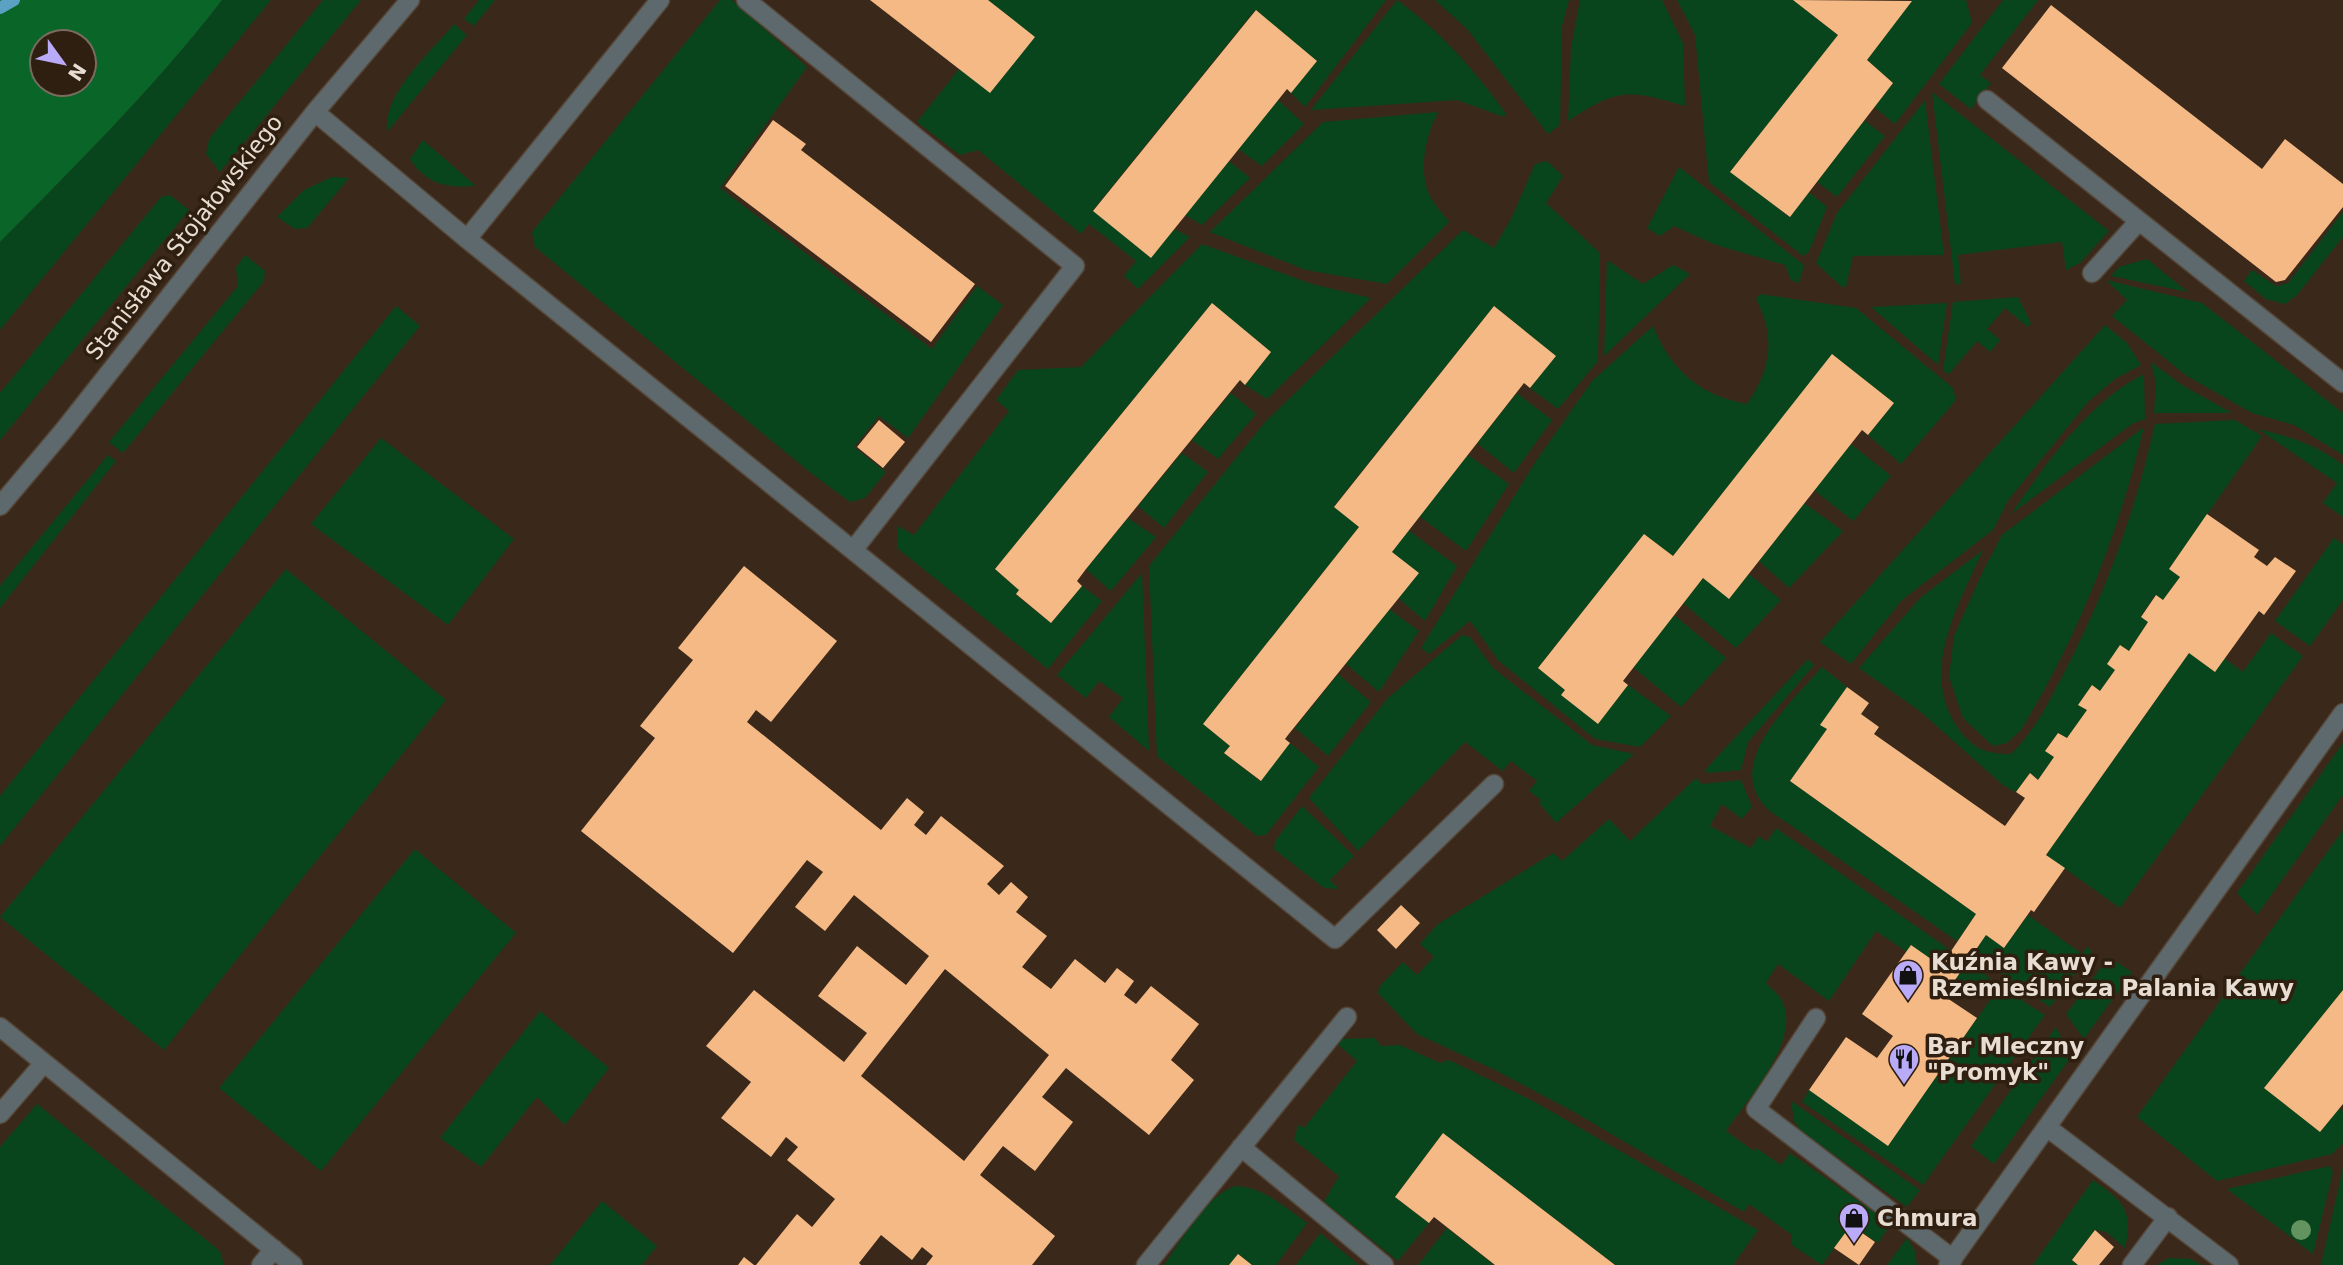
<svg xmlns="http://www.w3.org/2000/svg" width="2343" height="1265" font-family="'DejaVu Sans',sans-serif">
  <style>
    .green { fill: #09451c }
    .forest { fill: #0a6529; fill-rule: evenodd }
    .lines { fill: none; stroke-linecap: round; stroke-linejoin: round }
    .stream { stroke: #5aa1c4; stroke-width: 12 }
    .building { fill: #f5b985; fill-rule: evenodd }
    .minor-casing { stroke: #564638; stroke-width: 21 }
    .minor { stroke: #5d696d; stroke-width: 18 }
    .tree { fill: #63945f }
    .labels { text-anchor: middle; stroke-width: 7; stroke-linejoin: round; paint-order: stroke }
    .street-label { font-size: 23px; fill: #e8ddd3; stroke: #2f1f10 }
    .poi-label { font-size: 23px; font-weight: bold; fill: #e8ddd3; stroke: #2f1f10; text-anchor: start }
  </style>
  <rect width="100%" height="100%" fill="#3a291a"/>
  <path class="green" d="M222,0H271L0,330V242C77,164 155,87 222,0Z
    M323,0H361L220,172L206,154L209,139Z
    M479,0H495L474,26L464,19Z
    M720,0H732L807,67L720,188L932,349L977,286L1003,305L908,438L879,416L854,447L886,472L865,498L850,502L811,473L535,247L532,232Z
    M988,0H1386L1305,107L1291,93L1317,61L1255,10L1093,210L1150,257L1174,229L1190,237L1138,289L1124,276L1136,261L1089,224L1081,234L978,150L960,155L917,122L959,69L1034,37Z
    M1397,0C1440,31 1476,71 1506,114L1504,117L1457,100L1311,110Z
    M1435,0H1569L1562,26L1560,125L1548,134L1467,29Z
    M1580,0H1662L1683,43L1685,106C1629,89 1617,88 1568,121L1571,48Z
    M1677,0H1793L1838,35L1731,171L1789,217L1809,192L1827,207L1809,252L1803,256L1709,182L1695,35Z
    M1911,0H1966L1972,23L1895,124L1874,107L1893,83L1867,60Z
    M2003,0H2038L1980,75L1991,83L1971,109L1939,84Z
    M454,24L467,35L387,132C383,93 430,53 454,24Z
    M1932,92L2109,231L2080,263L2066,270L2062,242L1958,255L1961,284H1955Z
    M1278,100L1304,124L1262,166L1238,149Z
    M1925,100L1944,255L1853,256L1846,287H1842L1816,263L1837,213Z
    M1438,112C1426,135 1418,169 1429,194C1433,204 1443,213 1449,222L1387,284L1306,270L1210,232L1323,122Z
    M1864,120L1885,136L1837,197L1817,182Z
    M423,140L476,186C447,188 427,185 410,159Z
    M1229,161L1250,178L1202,225L1185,215Z
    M1547,161L1563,176L1546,203L1600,253L1598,361L1558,409L1530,388L1555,356L1494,306L1334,506L1359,527L1203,724L1230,746L1224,753L1260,781L1290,743L1319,767L1266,835L1257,836L1157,756L1149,566L1265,422L1463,230L1494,248L1512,217L1535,164Z
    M1679,167L1804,265L1799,283L1791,280L1785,265L1716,245L1674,226L1660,236L1647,228Z
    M332,177L349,178L307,228L295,229L277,217L304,190Z
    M170,195L189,210L0,440V393L161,197Z
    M2343,212V237L2297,295L2285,304L2266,299L2244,281L2252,270L2276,286L2288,283Z
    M1202,244L1312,284L1371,298L1267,399L1245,385L1271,352L1211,304L995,569L1019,590L1016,595L1051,623L1082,586L1102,601L1048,669L897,548L898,526L914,535L1009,411L996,400L1018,370L1081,367Z
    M245,255L265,271L264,281L123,453L109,442L238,286L236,268Z
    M2147,259L2188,292L2111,276L2119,267Z
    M1607,260L1643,284L1673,265L1690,274L1604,356Z
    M2106,280L2202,303L2343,413V455L2294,425L2252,413L2187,376L2112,316L2127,300Z
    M1760,294L1856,308L1953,388L1956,400L1901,464L1868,435L1894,403L1832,355L1673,556L1644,534L1538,668L1565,690L1561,695L1598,723L1628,685L1671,716L1640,747L1595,739L1499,661L1470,621L1429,654L1421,648L1536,461L1592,381L1653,326C1670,369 1700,396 1747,404C1771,370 1776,337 1756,299Z
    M2018,297L2031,323L2028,327L2005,308L1987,329L2000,340L1990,352L1977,341L1949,374L1943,371L1953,302Z
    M1947,303L1938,365L1871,307Z
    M396,306L420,326L0,846V796Z
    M2105,325L2127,343L2141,365L2115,379L2088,402L2009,499L1993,530L1902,600L1851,664L1820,642Z
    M2151,362L2182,385L2232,413H2154L2156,383Z
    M2144,374L2145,419L2132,424L2011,514C2046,464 2088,402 2144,374Z
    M1231,393L1256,414L1218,459L1192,440Z
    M1517,393L1552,420L1514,473L1477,443Z
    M2235,420L2262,436L2169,569L2180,577L2163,600L2155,595L2141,616L2148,622L2129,651L2120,645L2115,670L2100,691L2091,686L2079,704L2087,710L2067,738L2058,733L2045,750L2054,757L2038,780L2030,773L2016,792L2004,786L1921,712L1859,668L1920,598L1983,550C1958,607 1917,673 1960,731C1975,750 1988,754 2011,754C2036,730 2050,699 2066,669C2106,591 2136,510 2155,424Z
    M2144,427C2119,533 2078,637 2021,730L2007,743L1993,746L1963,718L1949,677L1954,636L1984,569L2002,535Z
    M2258,429C2290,436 2317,445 2343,465V517L2323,503L2337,483Z
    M381,438L514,539L448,625L311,524Z
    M1851,444L1891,476L1853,521L1814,490Z
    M1182,453L1208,472L1164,528L1138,506Z
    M108,455L116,461L0,608V586Z
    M1468,455L1509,484L1466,551L1419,516Z
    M1804,503L1843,531L1789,588L1759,561Z
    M1128,518L1156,537L1111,591L1086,569Z
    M1408,530L1457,566L1425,621L1398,598L1392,552Z
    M2334,538L2343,544V600L2310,646L2275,621Z
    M286,569L446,700L164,1050L0,917Z
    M1142,573L1149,751L1109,717L1123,698L1099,681L1086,698L1057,675Z
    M1749,574L1781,600L1736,648L1683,603L1703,578L1729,598Z
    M1389,609L1419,631L1379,692L1346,664Z
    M1674,615L1726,658L1681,707L1633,667Z
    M2271,633L2303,656L2120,908L2046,855L2189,653L2224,658L2243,672Z
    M1462,635L1470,637L1493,668L1592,745L1634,754L1556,823L1539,803L1541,800L1529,791L1537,781L1511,761L1503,771L1465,742L1358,851L1309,798L1388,698Z
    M1808,659L1814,665L1748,742L1741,770L1708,773L1705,770Z
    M1822,667L1847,687L1821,725L1827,729L1790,781L1976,914L1957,941L1789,824C1780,818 1769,812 1763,804C1726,759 1794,700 1822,667Z
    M1338,674L1371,702L1328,756L1295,728Z
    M2343,743V795L2257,915L2237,893Z
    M1696,778L1702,784L1741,780L1752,807L1742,819L1722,804L1710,826L1751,848L1759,836L1767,842L1776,828L1990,978L1978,994L1911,946L1907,952L1876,931L1829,1001L1778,964L1766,983C1772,989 1779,994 1783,1003C1800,1042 1747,1100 1726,1131L1754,1151L1756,1148L1781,1165L1790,1153L1891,1224L1878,1243L1851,1225L1822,1265L1792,1245V1235L1749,1204L1744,1212L1574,1112L1495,1070L1417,1034L1378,993L1379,987L1403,962L1417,975L1434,957L1420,944L1438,924L1553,853L1562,861L1609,819L1630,841Z
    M1302,806L1354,856L1330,880L1339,889L1324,888L1274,849L1275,841Z
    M2343,830V990L2265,1088L2320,1132L2339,1108L2343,1111V1143L2332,1154L2217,1181L2137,1117Z
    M415,849L516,933L321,1171L219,1088Z
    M2028,915L2082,954L2087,947L2092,951L2050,1007L1973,954L1986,935L2004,948Z
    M2109,957L2132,972L2084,1039L2066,1014Z
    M2000,986L2045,1015L1923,1185L1802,1102L1809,1090L1888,1145Z
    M540,1011L609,1068L565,1125L537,1097L481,1167L440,1138Z
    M2056,1027L2071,1057L1994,1164L1971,1146Z
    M1375,1038L1381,1046L1400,1045L1440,1063L1449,1060L1533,1101L1758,1230L1733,1265H1615L1443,1133L1395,1197L1429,1223L1398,1261L1324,1202L1339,1176L1294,1140L1298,1125L1304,1128L1357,1061L1335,1042L1337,1039Z
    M1791,1101L1920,1190L1907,1207L1801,1131L1794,1121Z
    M37,1104L220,1251L224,1265H0V1147Z
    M2330,1166L2333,1172L2313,1254L2227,1189Z
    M2343,1168V1265H2321Z
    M2093,1180C2123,1201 2134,1210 2125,1248L2106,1232L2095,1230L2072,1260L2078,1265H2033Z
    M1235,1186C1262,1186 1286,1208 1307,1223L1276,1265H1252L1238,1254L1229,1265H1164C1183,1239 1204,1197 1235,1186Z
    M602,1201L657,1246L642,1265H550Z
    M1447,1228L1493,1264L1492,1265H1418Z
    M1320,1233L1359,1265H1296Z
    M1907,1238L1915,1251L1917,1265H1887Z
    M2169,1258L2191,1259L2202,1265H2157Z"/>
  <path class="forest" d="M0,0H222C155,87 77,164 0,242ZM42,42H84V84H42Z"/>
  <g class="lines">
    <path class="stream" d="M0,8L14,0"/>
  </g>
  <path class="building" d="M870,0H988L1035,37L990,93Z
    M1793,0L1912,1L1867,60L1893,83L1790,217L1730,172L1838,35Z
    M2051,5L2262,169L2285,139L2343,184V207L2285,280L2276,282L2002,68Z
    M1256,10L1317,61L1291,93L1287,89L1151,258L1093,211Z
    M773,120L806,144L801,150L975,284L931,342L725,186Z
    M1212,303L1271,352L1245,385L1240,380L1086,569L1077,581L1082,586L1051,623L1016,594L1019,590L995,569Z
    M1494,306L1556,356L1530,388L1524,383L1392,552L1419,573L1288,735L1285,739L1290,743L1261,781L1224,753L1230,746L1203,724L1359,527L1334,507Z
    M1832,354L1894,403L1868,435L1862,430L1729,599L1703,578L1623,681L1628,685L1598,724L1561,695L1565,690L1538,668L1644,534L1673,556Z
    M879,420L905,442L883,468L857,447Z
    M2207,514L2259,550L2254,557L2267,566L2275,557L2296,571L2264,615L2259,611L2215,672L2189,653L2046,855L2065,868L2034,912L2031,910L2004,948L1986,935L1944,996L1977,1018L1888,1146L1809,1090L1846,1037L1877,1058L1893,1036L1862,1014L1911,945L1941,966L1976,914L1790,781L1827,729L1820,725L1847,687L1869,703L1861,714L1879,727L1874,734L2005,826L2025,798L2016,792L2030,773L2038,780L2054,757L2045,751L2058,733L2067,738L2087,710L2078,705L2092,685L2100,691L2115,670L2107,664L2120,645L2129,651L2148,622L2141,617L2156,595L2163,600L2180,577L2169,569Z
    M744,566L837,641L771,722L756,710L747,722L881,830L907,798L924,812L914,825L926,835L941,816L1004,866L987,884L999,895L1011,882L1028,897L1016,912L1047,936L1022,967L1051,989L1075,959L1105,983L1117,968L1134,981L1124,995L1136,1004L1151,986L1199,1024L1171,1060L1194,1080L1149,1135L1066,1068L1042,1097L1073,1122L1035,1171L1003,1146L980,1175L1055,1236L1032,1265H926L933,1256L922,1247L912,1260L881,1235L859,1263L861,1265H756L797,1214L812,1227L835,1199L787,1160L798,1147L786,1137L771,1157L721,1118L751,1082L706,1046L754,990L844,1062L867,1033L818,996L857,946L906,985L929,956L854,895L825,931L795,907L823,872L807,860L733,953L581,831L655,738L640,726L693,660L678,648ZM945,969L1049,1055L964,1161L861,1076Z
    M1401,905L1420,923L1396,949L1377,930Z
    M2343,990V1104L2320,1132L2264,1088Z
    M1443,1133L1615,1265H1495L1434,1217L1429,1223L1395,1197Z
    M1851,1225L1875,1242L1859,1265L1834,1248Z
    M2095,1230L2114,1247L2099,1265H2078L2072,1260Z
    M1238,1254L1252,1265H1229Z
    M744,1257L754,1265H738Z"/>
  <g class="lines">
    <g class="minor-casing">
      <path id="minor" d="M746,0L1075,266L854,549
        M1987,100L2343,383
        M315,112L467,239L1335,939L1494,784
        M467,239L660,0
        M2092,273L2139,221
        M0,506L64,430L315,112L410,0
        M1816,1018L1756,1109L1953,1259
        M0,1027L293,1265
        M0,1114L44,1063
        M2048,1128L2229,1265
        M1241,1147L1384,1265
        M261,1265L274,1249
        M1146,1265L1347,1017
        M1948,1265L2343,713
        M2132,1265L2168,1217"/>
    </g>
    <use href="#minor" class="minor"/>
  </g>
  <circle class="tree" cx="2301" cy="1230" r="10"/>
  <defs>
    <g id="shop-pin" transform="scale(1.575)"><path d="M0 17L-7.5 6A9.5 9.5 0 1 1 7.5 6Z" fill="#b9abf7" stroke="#2f1f10"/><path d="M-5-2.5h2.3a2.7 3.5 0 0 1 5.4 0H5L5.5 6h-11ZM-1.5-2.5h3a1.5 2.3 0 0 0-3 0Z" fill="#111"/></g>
    <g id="restaurant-pin" transform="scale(1.575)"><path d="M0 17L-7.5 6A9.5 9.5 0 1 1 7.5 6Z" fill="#b9abf7" stroke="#2f1f10"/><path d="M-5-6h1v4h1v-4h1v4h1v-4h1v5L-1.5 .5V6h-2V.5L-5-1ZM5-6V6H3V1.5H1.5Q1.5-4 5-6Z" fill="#111"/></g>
  </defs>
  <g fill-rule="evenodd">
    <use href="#shop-pin" x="1908" y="975"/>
    <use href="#restaurant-pin" x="1904" y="1059"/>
    <use href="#shop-pin" x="1854" y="1218"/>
  </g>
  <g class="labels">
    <g class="street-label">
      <text transform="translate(184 237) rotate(-52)" y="8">Stanisława Stojałowskiego</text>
    </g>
    <g class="poi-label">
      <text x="1931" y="970">Kuźnia Kawy -<tspan x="1931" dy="26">Rzemieślnicza Palania Kawy</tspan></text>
      <text x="1927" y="1054">Bar Mleczny<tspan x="1927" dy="26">"Promyk"</tspan></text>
      <text x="1877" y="1226">Chmura</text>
    </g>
  </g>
  <g transform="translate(63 63) rotate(123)"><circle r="33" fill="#2f1f10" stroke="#796b5e" stroke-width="2"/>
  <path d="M0-5L12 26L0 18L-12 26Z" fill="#b9abf7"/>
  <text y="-10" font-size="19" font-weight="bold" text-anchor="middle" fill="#e8ddd3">N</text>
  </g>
</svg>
